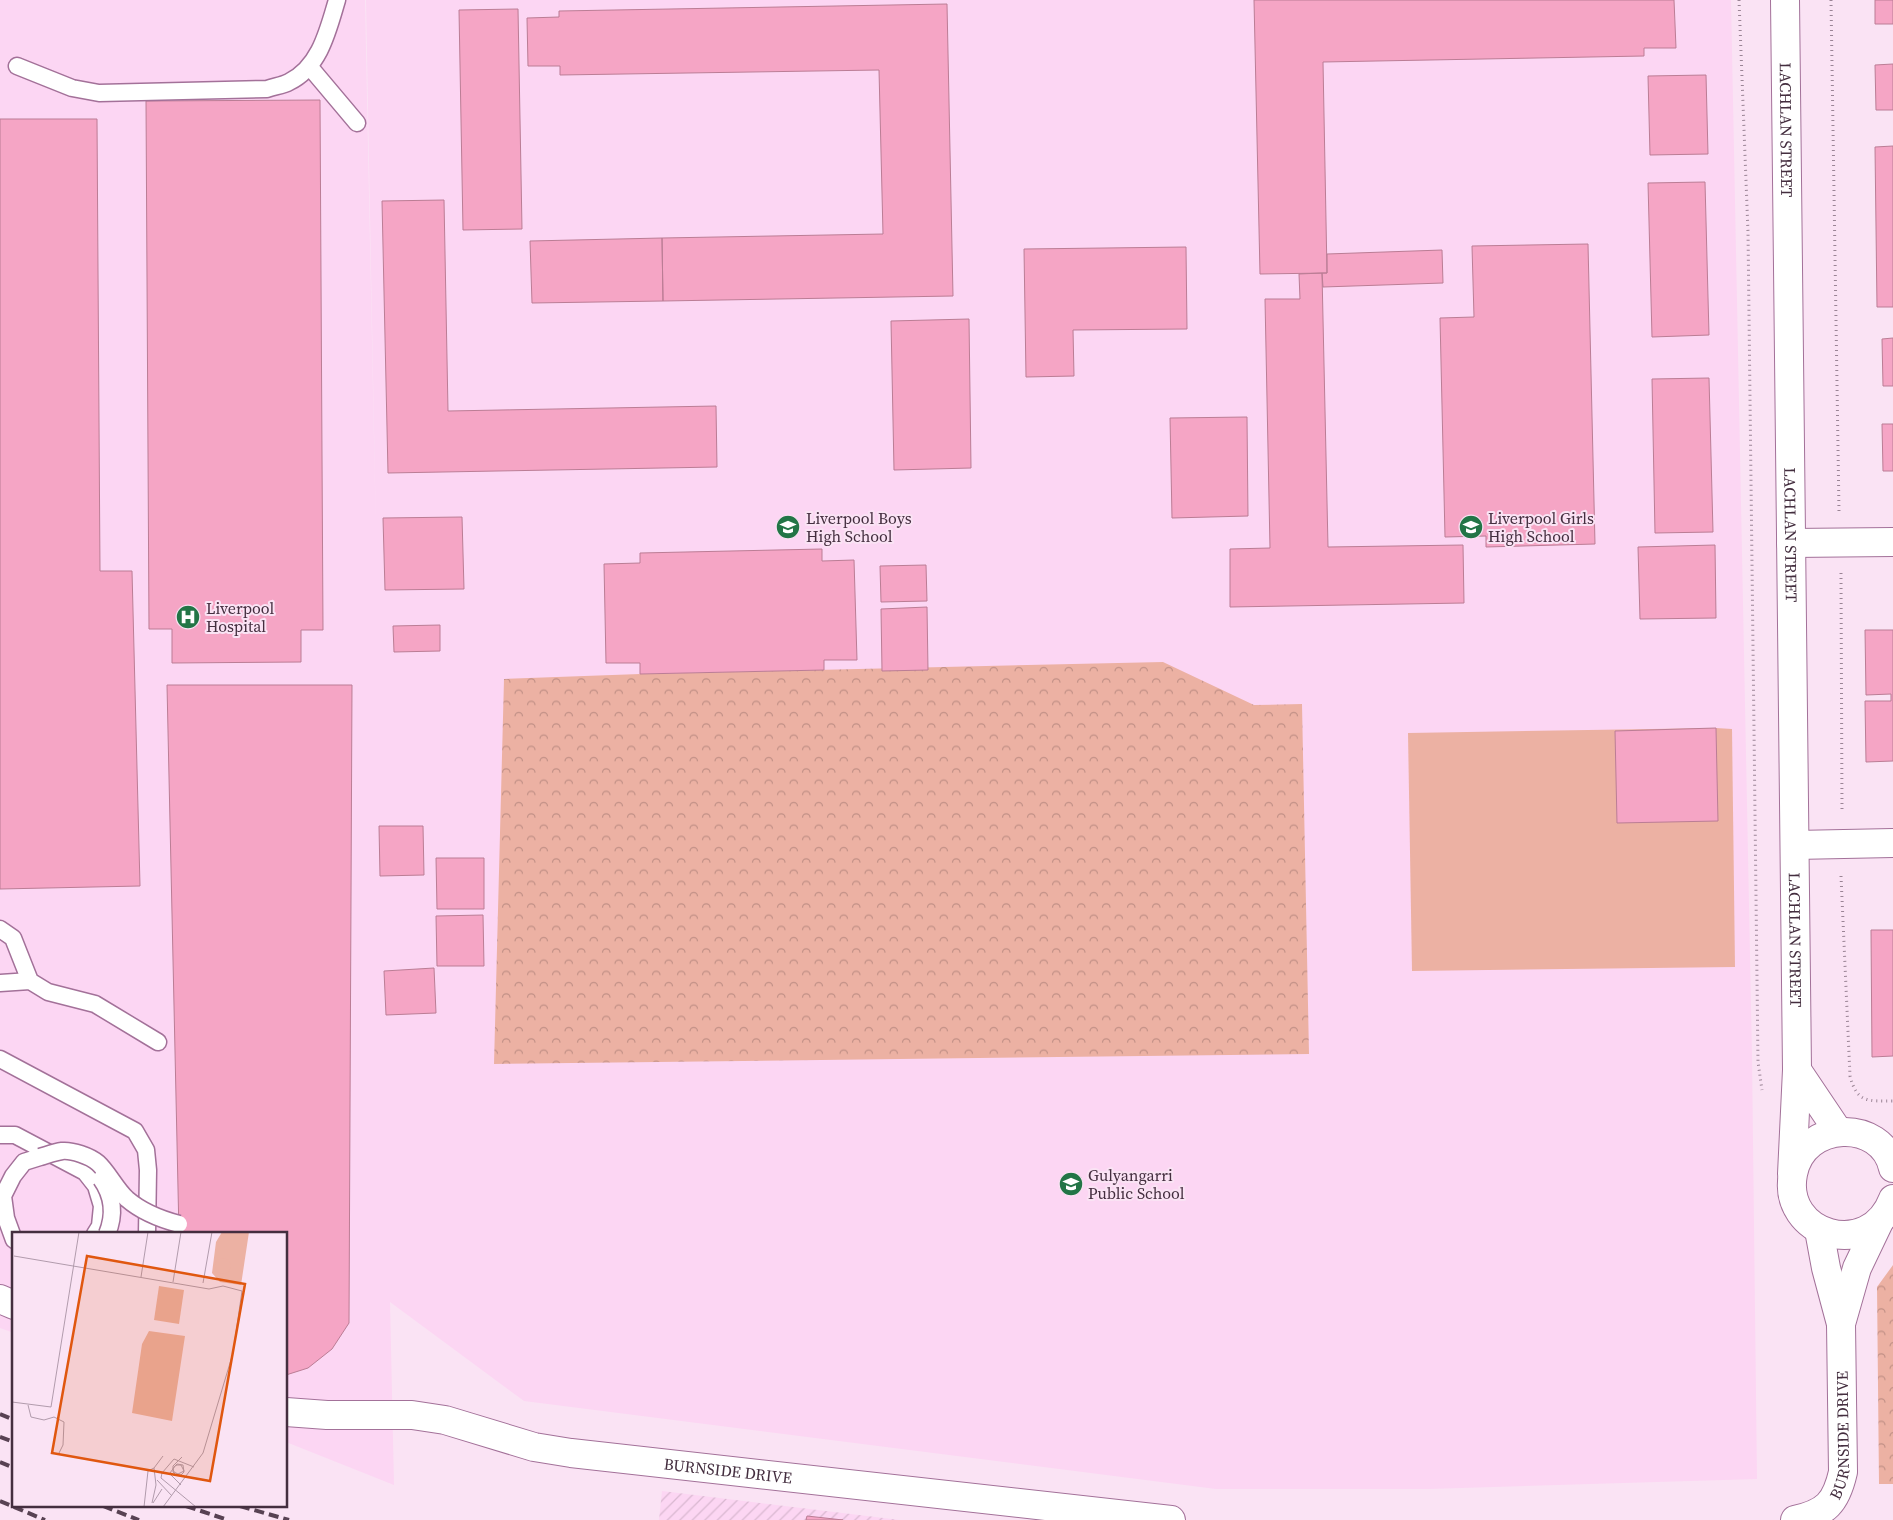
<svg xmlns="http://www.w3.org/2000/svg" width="1893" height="1520" font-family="'Source Serif 4',serif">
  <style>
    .built { fill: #fcd6f3 }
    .industrial { fill: url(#industrial-furrows) }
    .park { fill: url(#park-crowns) }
    .pitch { fill: #ecb1a3 }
    .building { fill: #f5a5c5; stroke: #bb7d95 }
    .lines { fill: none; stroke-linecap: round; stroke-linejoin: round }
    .service-casing { stroke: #a37199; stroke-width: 19 }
    .minor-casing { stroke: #a37199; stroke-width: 30 }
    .path { stroke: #9a8495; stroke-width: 3; stroke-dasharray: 1 4; stroke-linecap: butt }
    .service { stroke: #fff; stroke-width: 16 }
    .minor { stroke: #fff; stroke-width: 28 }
    .rail { stroke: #584253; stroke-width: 4; stroke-dasharray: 10 5; stroke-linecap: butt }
    .service-bridge-casing { stroke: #a37199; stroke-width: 19; stroke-linecap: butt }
    .service-bridge { stroke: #fff; stroke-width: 16 }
    .labels { text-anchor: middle; stroke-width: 4; stroke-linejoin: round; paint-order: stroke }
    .street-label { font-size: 16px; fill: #442e3f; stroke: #fae3f4 }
    .poi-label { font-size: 16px; fill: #442e3f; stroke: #fae3f4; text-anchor: start }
    .inset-road { fill: none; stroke: #b19bac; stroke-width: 1 }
    .view { fill: #e0570f; fill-opacity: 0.15; stroke: #e0570f; stroke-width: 2.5 }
    .inset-edge { fill: none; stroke: #442e3f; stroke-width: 2.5 }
  </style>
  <defs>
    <pattern id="industrial-furrows" width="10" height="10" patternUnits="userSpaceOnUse" patternTransform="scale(1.25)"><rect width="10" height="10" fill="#fcd6f3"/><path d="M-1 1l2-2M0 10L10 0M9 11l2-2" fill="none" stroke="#d9b8d1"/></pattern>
    <pattern id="park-crowns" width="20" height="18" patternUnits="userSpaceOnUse" patternTransform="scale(1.25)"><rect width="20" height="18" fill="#ecb1a3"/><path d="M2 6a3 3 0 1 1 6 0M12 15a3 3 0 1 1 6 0" fill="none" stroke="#c19086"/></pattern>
  </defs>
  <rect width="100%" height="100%" fill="#fae3f4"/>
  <path class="built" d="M0,0H365L376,537L366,0H1731L1752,1056L1757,1479L1429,1489H1216L524,1401L390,1302L394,1485L286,1442V1234H14V1333L0,1328Z"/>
  <path class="industrial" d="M662,1491L900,1520H659Z"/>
  <path class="park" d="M1163,662L1254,705L1302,704L1309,1054L494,1064L504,679L640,674Z
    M1893,1265V1484H1879L1877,1287Z"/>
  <path class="pitch" d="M1716,728L1732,729L1735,967L1412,971L1408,733Z"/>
  <path class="building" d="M1254,0H1674L1676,48H1644V56L1323,62L1327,273L1260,274Z
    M1875,0H1893V24H1875Z
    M947,4L953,296L663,301L662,238L883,234L879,70L560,75V66H528L527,18L559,17V11Z
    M518,9L522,229L463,230L459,10Z
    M1893,64V110H1876L1875,65Z
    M1706,75L1708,154L1650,155L1648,76Z
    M320,100L323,630H301V662L172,663V629H149L146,101Z
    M0,119H97L100,571H132L140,886L0,889Z
    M1893,146V307H1877L1875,147Z
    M1705,182L1709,335L1652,337L1648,183Z
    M444,200L448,411L716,406L717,467L388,473L382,201Z
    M662,238L663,301L532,303L530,241Z
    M1588,244L1595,544L1486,547V536L1445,537L1440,318L1474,317L1472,246Z
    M1186,247L1187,329L1073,330L1074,376L1026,377L1024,249Z
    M1442,250L1443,283L1323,287L1322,273H1327V254Z
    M1322,273L1328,547L1463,545L1464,603L1230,607V549L1270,548L1265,299H1300L1299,274Z
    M969,319L971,468L894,470L891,321Z
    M1893,338V386H1883L1882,339Z
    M1709,378L1713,532L1655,533L1652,379Z
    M1247,417L1248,516L1172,518L1170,418Z
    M1882,424H1893V471H1883Z
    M462,517L464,589L385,590L383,518Z
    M1715,545L1716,618L1640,619L1638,547Z
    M822,549V561L854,560L857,660H824V670L640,674V663H606L604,564L640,563V553Z
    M926,565L927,601L881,602L880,566Z
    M927,607L928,670L882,671L881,609Z
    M440,625V651L394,652L393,626Z
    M1865,630H1893V761L1866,762L1865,701H1891V694L1866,695Z
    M167,685H352L349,1323L332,1349L308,1368L286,1375V1234H179Z
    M1716,728L1718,821L1617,823L1615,731Z
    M379,826H423L424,875L380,876Z
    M436,858H484V909H437Z
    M483,915L484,966H437L436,916Z
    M1871,930H1893V1056L1872,1057Z
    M434,968L436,1013L386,1015L384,971Z
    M807,1516L843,1520H806Z"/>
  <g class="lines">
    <g class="service-casing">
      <path id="service" d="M17,66L72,88L99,93L267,89C274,86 282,86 289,82C320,67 328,30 337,0
        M309,66L357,123
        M0,929L13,938L30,981
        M0,983L30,981L48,992L95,1004L158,1042
        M0,1059L135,1131L146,1150L148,1170L147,1234
        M0,1135H15L85,1172L96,1186L102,1206L100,1226L95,1234
        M14,1240L6,1218L3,1196L13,1176L24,1162L40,1157"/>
    </g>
    <g class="minor-casing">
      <g id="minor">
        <path id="s1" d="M1785,0L1797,1070L1792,1174"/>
        <path d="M1791,543L1893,542"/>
        <path d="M1795,845L1893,843"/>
        <path d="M1797,1070L1838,1131"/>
        <path d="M1893,1168C1882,1118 1803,1120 1793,1174C1781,1235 1869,1262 1893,1199"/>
        <path d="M0,1299L14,1305"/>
        <path d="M1841,1324L1857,1268L1879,1222"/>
        <path id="s2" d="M286,1412L327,1415H412L445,1420L534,1447L571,1453L1171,1520"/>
        <path id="s3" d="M1795,1520C1826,1513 1836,1503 1843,1472L1841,1324L1826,1268L1819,1230"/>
      </g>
    </g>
    <path class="path" d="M1739,0L1748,232L1758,1062L1762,1090
      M1831,0L1839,512
      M1841,573L1842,812
      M1841,876L1850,1076C1857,1103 1868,1101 1893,1101"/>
    <use href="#service" class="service"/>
    <use href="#minor" class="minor"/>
    <path class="rail" d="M0,1414L14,1420
      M0,1437L14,1442
      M0,1462L14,1468
      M0,1501L45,1520
      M103,1506L139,1520
      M186,1506L228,1520
      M240,1506L289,1520"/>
    <g class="service-bridge-casing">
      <path id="service-bridge" d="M40,1157C47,1155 55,1152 62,1151C72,1150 90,1156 98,1163C108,1172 116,1189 127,1199C142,1212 160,1219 179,1224
        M101,1179C113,1196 115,1215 107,1234"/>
    </g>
    <use href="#service-bridge" class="service-bridge"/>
  </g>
  <defs>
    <g id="school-disc" transform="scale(1.25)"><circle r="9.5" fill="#227546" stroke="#fae3f4"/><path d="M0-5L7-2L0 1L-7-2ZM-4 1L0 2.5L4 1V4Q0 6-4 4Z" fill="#fff"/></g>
    <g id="hospital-disc" transform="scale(1.25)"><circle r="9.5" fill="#227546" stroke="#fae3f4"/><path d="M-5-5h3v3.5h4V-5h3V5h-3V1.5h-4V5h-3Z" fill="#fff"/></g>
  </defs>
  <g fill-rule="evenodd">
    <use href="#school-disc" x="788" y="527"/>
    <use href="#school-disc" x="1471" y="527"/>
    <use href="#hospital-disc" x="188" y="617"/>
    <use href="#school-disc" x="1071" y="1184"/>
  </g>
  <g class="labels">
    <g class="street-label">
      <text dy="6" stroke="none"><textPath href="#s1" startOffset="130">LACHLAN STREET</textPath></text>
      <text dy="6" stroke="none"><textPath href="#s1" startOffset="535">LACHLAN STREET</textPath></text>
      <text dy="6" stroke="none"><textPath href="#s1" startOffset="940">LACHLAN STREET</textPath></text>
      <text dy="6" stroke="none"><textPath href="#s3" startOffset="110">BURNSIDE DRIVE</textPath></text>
      <text dy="6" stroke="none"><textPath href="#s2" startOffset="448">BURNSIDE DRIVE</textPath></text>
    </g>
    <g class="poi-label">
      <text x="806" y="524">Liverpool Boys<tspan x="806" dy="18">High School</tspan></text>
      <text x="1488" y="524">Liverpool Girls<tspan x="1488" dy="18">High School</tspan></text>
      <text x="206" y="614">Liverpool<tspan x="206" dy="18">Hospital</tspan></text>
      <text x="1088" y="1181">Gulyangarri<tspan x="1088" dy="18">Public School</tspan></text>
    </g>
  </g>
  <g transform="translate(12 1232)">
    <rect width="275" height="275" fill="#fae3f4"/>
    <path d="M210,0H237L229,53L208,50L200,41L204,10ZM137,99L173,104L160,189L120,181L130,112Z" fill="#ecb1a3"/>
    <path d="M203 34a8 8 0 1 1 16 0a8 8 0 1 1-16 0Z" fill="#ecb1a3"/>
    <path d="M147,54L172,58L167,92L142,88Z" fill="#ecb1a3"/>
    <path class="inset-road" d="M2,24L197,57L211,54L230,59L221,121L191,221L151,275M129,45L136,0M161,50L169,0M191,51L200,0M0,170L39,175L67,0M16,173L19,185L32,188L42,185L52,190L51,213L47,221M182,235L162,227L150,241L149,246L184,275M145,248L160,264M169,253L158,242V241L163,234L165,233H169L172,239L166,242L162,240L161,237L162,235L165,232L171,233L172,240L169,243H164L161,240V234L170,225M140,271L144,253L142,236L151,224M141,271L150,257M132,275L136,239L142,236"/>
    <path class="view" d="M75,24L233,52L198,249L40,221Z"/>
    <rect width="275" height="275" class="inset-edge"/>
  </g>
</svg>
